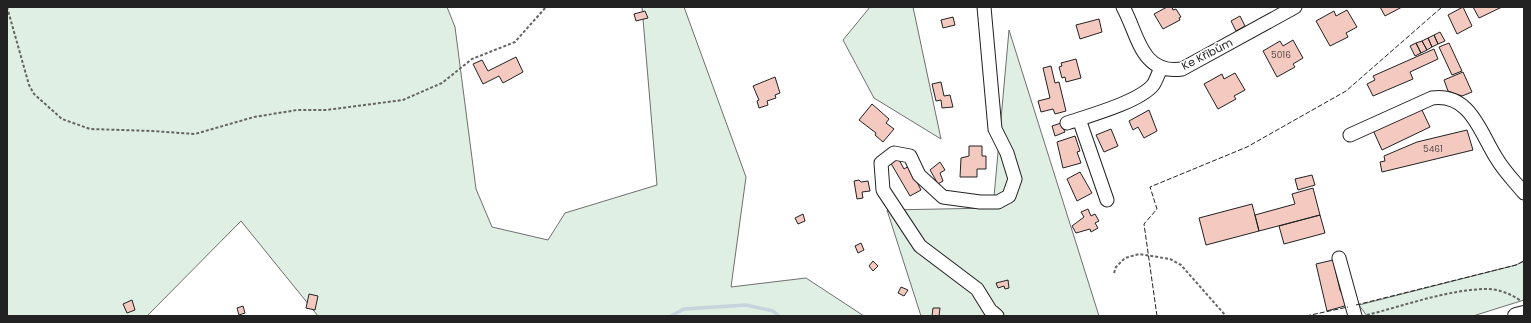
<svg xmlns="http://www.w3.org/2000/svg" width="1531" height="323" font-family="Poppins,sans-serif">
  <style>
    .green { fill: #e0efe3; stroke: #6f6f6f }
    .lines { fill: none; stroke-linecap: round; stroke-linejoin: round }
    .stream { stroke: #c7d3dd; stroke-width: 3.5 }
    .building { fill: #f3c9c0; stroke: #222 }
    .minor-casing { stroke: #222; stroke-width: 15 }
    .major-casing { stroke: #222; stroke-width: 18 }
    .path { stroke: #646464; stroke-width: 2; stroke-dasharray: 3 2; stroke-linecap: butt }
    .minor { stroke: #fff; stroke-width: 13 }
    .major { stroke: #fff; stroke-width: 16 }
    .fence { stroke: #222; stroke-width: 1; stroke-dasharray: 5 2; stroke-linecap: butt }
    .labels { text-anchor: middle; stroke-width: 3; stroke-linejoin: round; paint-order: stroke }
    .number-label { font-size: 9px; fill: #564c4a }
    .street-label { font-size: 11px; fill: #222; stroke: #fff }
  </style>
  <rect width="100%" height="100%" fill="#fff"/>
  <path class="green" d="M7,7H447L455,27L476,189L492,227L548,240L565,213L657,185L642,7H684L746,177L731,287L806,278L864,316H318L241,221L147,316H7Z
    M870,7H913L941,139L874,98L843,40Z
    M1009,30L1099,316H921L887,210L993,208Z
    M1524,261V300L1473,316H1367L1359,305L1516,265Z"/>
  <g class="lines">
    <path class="stream" d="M671,316L684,309L746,305L773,311L779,316"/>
  </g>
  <path class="building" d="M1167,7H1172L1173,10L1176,9L1181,17L1179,18L1180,20L1163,29L1154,14Z
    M1380,7H1402L1385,16Z
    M1463,7L1472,26L1457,34L1448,15Z
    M1473,7H1502L1479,18Z
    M1347,10L1357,27L1346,33L1348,37L1330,46L1316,21L1334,11L1336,16Z
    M645,11L648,18L636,21L634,14Z
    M1240,16L1245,26L1236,31L1231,21Z
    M953,17L955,25L943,28L941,20Z
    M1099,19L1102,32L1080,39L1076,25Z
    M1440,32L1445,41L1438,44L1434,35Z
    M1434,35L1438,44L1432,47L1428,38Z
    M1428,38L1432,47L1427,50L1422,41Z
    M1293,40L1303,58L1293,64L1295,67L1277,77L1263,51L1280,41L1283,46Z
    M1422,41L1427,50L1421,53L1416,43Z
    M1416,43L1421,53L1415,56L1410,46Z
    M1449,43L1462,71L1452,75L1439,47Z
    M1434,49L1438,59L1410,72L1413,79L1373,96L1367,84L1375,80L1373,76Z
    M516,57L523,72L503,83L499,76L483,84L473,64L482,60L488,71Z
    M1076,59L1081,78L1066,82L1065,77L1062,78L1059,67L1062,66L1061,63Z
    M1051,66L1055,83L1059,82L1066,111L1055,114L1053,109L1041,112L1038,101L1050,98L1043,68Z
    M1463,72L1472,92L1462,96L1448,91L1444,80Z
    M1235,73L1245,90L1234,96L1236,99L1218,109L1204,84L1222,74L1224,79Z
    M775,77L780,93L775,95L776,98L767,101L768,105L759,108L757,101L759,100L753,86Z
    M941,82L944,96L950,95L953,107L942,108L941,100L936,101L932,84Z
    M872,104L889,119L886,123L894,129L883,142L875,135L876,133L859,120Z
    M1421,108L1430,127L1382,150L1373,130Z
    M1149,110L1157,131L1144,138L1138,127L1133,130L1129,121Z
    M1061,123L1065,132L1055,136L1052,126Z
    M1111,129L1118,146L1104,152L1096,135Z
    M1467,130L1473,150L1382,172L1380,162L1385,161L1384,156L1417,142Z
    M1075,136L1080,151L1077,152L1081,163L1063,168L1057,142Z
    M969,146H982V156H986V169H977V177H960L961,158L969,156Z
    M897,156L904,169L909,166L921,190L910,196L889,160Z
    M940,162L945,170L940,173L943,181L938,184L930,170Z
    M1080,172L1092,193L1077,201L1067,179Z
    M1312,175L1315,185L1298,190L1295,179Z
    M859,180L861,182L868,181L870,191L862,192L863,198L857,199L854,181Z
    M1313,188L1320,215L1259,231L1255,215L1295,204L1292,194Z
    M1252,204L1259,231L1206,245L1199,218Z
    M1088,209L1091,216L1095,214L1099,221L1095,223L1098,228L1091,232L1090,229L1076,233L1072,226L1084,217L1081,212Z
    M803,214L805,221L798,224L795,218Z
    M1320,215L1325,233L1284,244L1279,226Z
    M861,243L864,250L858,253L855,246Z
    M1333,260L1340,290L1348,305L1327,311L1316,264Z
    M873,261L878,266L873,271L869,266Z
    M1008,280L1009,288L1005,289L1004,286L998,288L996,283Z
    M901,287L908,290L904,296L898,293Z
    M309,294L318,296L315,310L306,308Z
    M132,300L135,310L127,313L123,304Z
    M243,306L245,313L239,315L237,308Z
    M933,308H940L939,316H932Z"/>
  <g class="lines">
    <g class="minor-casing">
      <path id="minor" d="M984,7L995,129L1007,153L1015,179L1009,196L998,202H980L943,197L919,175L910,156L894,153L881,163L883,190L920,246L977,289L990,310L997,316
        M1123,7C1138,34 1141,75 1182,69L1295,7
        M1079,119L1107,200
        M1067,123C1088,116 1139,102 1153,85C1156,81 1158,74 1161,68
        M1350,135L1432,98C1471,93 1480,133 1497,159C1504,171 1515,182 1524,193
        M1339,258L1355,316"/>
    </g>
    <g class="major-casing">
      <path id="major" d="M1516,316L1524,314"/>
    </g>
    <path class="path" d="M7,7L29,85L34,94L62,119L90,129L152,131L195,134L254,117L297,110H326L403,100L442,83L472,59L515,42L546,7
      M1114,273L1116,267L1125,258L1139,254L1170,259L1181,265L1226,316
      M1367,315C1403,306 1450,289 1487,289C1499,289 1511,294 1521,301"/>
    <use href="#minor" class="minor"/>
    <use href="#major" class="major"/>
    <path class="fence" d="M1356,305L1516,265L1524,261
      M1157,316L1144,224L1157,209L1150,187L1247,147L1346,91L1442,7
      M1306,316L1348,307"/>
  </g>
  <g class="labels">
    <g class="number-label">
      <text x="1281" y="58">5016</text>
      <text x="1433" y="152">5461</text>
    </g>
    <g class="street-label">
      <text transform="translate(1207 54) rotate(-27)" y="4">Ke Křibům</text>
    </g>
  </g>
  <rect width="1531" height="323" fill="none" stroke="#222222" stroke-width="16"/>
</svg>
